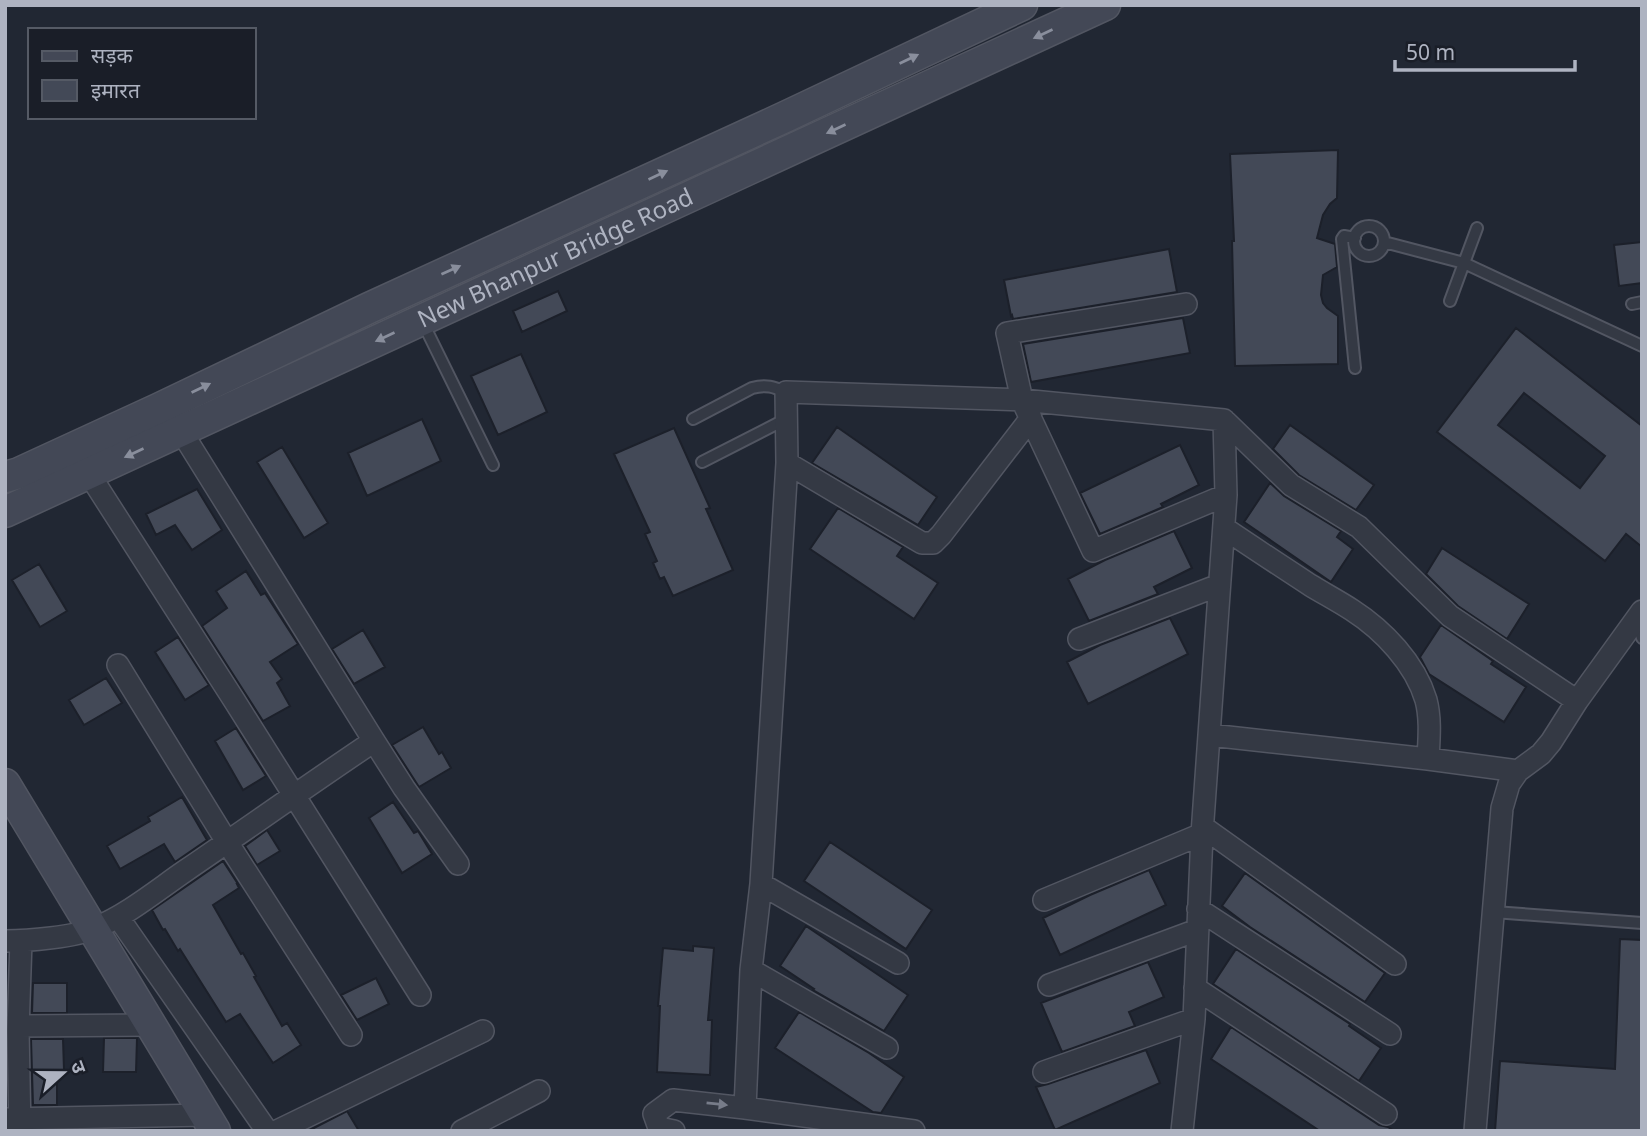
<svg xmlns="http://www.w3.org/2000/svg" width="1647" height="1136" font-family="'Noto Sans','Noto Sans Devanagari',sans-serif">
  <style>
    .building { fill: #434957; stroke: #1c202a; stroke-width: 2; fill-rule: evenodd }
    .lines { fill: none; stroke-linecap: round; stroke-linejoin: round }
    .lane-casing { stroke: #525662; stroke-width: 14 }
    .street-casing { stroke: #525662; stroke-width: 24 }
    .secondary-casing { stroke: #525662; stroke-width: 33 }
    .lane { stroke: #343944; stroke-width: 10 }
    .street { stroke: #343944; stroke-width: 21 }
    .secondary { stroke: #434856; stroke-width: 30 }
    .oneway { fill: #898e9c }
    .oneway2 { fill: #777c89 }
    .labels { text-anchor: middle; stroke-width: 5; stroke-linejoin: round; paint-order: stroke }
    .street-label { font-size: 24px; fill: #aeb3c1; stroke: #1a1e28 }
  </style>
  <rect width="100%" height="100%" fill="#212733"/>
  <path class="building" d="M1338,150L1337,198L1330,204L1323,215L1317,238L1335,244L1337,267L1323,275L1321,295L1323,303L1327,308L1338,316V364L1235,366L1232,241H1234L1230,154Z
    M1642,242V283L1619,286L1614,245Z
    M1169,249L1177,292L1013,319L1012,315L1011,316L1004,280Z
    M558,291L567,311L522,332L513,311Z
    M1183,318L1190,353L1031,382L1023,344Z
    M1516,328L1642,426V547L1626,534L1605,561L1437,432ZM1524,393L1605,456L1580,488L1498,425Z
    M521,354L547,412L498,435L471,376Z
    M422,419L441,461L367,496L348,453Z
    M1290,425L1374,485L1356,510L1299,475L1273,449Z
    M837,427L937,497L918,525L812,463Z
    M674,428L710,508L706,509L733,570L673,596L664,577L660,579L653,563L657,561L645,534L650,532L614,454Z
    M1180,445L1199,485L1161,504L1163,507L1100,534L1080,493Z
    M282,447L328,523L304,538L257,462Z
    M1270,483L1284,496L1341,531L1337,537L1353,549L1331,582L1244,522Z
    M197,489L222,530L192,550L175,525L156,535L146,514Z
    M838,508L903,547L897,556L938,583L914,619L810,549Z
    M1174,531L1192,568L1154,587L1158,594L1089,621L1068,579L1105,560Z
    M1442,548L1529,604L1507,639L1458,606L1426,574Z
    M39,564L67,611L40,627L12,580Z
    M246,571L261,595L265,593L298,644L270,662L282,679L277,683L290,706L263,721L202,626L227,608L216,591Z
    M1170,618L1188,654L1088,704L1067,662L1100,645Z
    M1441,625L1493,661L1491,664L1526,687L1504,722L1429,674L1420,657Z
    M363,630L385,667L354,684L332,649Z
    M178,637L209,685L185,700L155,652Z
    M106,678L122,703L84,725L69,700Z
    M423,727L439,754L442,752L451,768L419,787L392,745Z
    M236,728L266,776L243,790L215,741Z
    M182,797L207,840L175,862L164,844L120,869L107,846L150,821L148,817Z
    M393,802L414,833L418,831L432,854L402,873L369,818Z
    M267,830L280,851L257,865L245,846Z
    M830,842L932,910L906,949L804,881Z
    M223,861L238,884H237L239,888L213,905L241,954L243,953L256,976L254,977L282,1026L287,1023L301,1045L273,1063L240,1014L226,1022L180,949L178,951L165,929L163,930L152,910Z
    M1149,870L1166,905L1060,955L1043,918L1090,895Z
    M1245,873L1385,973L1365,1002L1250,927L1222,906Z
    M806,926L908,995L884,1031L813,990L814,989L780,966Z
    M1620,939L1642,940V1131H1495L1500,1061L1615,1069Z
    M693,946L714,948L708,1020H712L710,1075L657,1072L660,1006H658L663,948L693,951Z
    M1236,949L1350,1024L1349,1026L1381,1048L1359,1081L1213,984Z
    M1148,962L1164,997L1129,1012L1135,1026L1062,1052L1041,1003Z
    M376,978L389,1004L357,1020L341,995Z
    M33,983H67V1013H32Z
    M799,1012L869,1053L904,1077L881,1113L873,1112L775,1048Z
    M1231,1027L1379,1125L1388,1127L1394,1131H1320L1211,1059Z
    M104,1038H137L136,1072H103Z
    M31,1039H63L64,1070H57V1105H33Z
    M1146,1050L1160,1083L1055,1130L1036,1087L1048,1084Z
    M347,1111L359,1131H308Z"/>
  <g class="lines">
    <g class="lane-casing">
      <path id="lane" d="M1354 241a15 15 0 1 1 30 0a15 15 0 1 1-30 0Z
        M1477,228L1464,263L1642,346
        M1355,238L1344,236L1342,239L1355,368
        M1384,242L1464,263L1450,301
        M1632,304L1642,302
        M423,323L493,465
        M693,419L752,388C766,384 774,387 786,392
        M702,462L786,419
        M1636,619L1642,638
        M1494,912L1642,923"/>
    </g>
    <g class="street-casing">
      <path id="street" d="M1186,304L1007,333L1022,400L1093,551L1226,495
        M1224,420L1291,485L1359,527L1450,616L1577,701
        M181,431L374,741L404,788L458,864
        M787,463L922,543H933L941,535L1031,418
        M89,474L234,700L420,995
        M1224,528C1252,547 1281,566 1310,585C1323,593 1338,601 1352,610C1383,630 1415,663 1426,700C1431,719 1429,739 1428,759
        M1079,639L1219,585
        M118,665L227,842L351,1035
        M1210,735L1428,759L1518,771
        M1203,827L1395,964
        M761,884L898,963
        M1044,900L1202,834
        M1198,909L1390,1034
        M118,917L267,1131
        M5,941C27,941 76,937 95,928C127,915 156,891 185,871C248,828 310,784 374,741
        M751,970L887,1048
        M1049,985L1197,930
        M1195,988L1386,1114
        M18,1026L151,1025
        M1044,1072L1194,1019
        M745,1108L751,970L761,884L787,463L786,392L1022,400L1224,420L1226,495L1202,834L1194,1019L1182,1131
        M5,1119L206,1115
        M20,1131L18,1030L21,941
        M277,1131L483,1031
        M462,1131L539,1091
        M674,1131L659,1128L654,1114L673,1100L745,1108L914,1131
        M1475,1131L1502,808L1509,784L1518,771L1541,754L1551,742L1577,701L1642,611"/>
    </g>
    <g class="secondary-casing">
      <g id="secondary">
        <path d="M5,477L19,473L158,409L369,308L785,117L1022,5"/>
        <path id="s1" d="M5,512L1105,5"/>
        <path d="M5,784L215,1131"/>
      </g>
    </g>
    <use href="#lane" class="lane"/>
    <use href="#street" class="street"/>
    <use href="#secondary" class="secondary"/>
  </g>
  <defs><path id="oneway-solid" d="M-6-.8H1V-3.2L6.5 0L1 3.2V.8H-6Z" transform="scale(1.75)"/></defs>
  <g class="oneway">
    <use href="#oneway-solid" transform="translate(1043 34) rotate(155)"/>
    <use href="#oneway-solid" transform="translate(909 59) rotate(-26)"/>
    <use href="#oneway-solid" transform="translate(836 129) rotate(155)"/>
    <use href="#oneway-solid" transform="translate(658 175) rotate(-25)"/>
    <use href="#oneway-solid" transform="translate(451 270) rotate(-24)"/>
    <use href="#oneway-solid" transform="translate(385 337) rotate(155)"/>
    <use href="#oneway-solid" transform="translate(201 388) rotate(-26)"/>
    <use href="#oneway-solid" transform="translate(134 453) rotate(155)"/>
  </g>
  <use class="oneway2" href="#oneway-solid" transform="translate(717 1104) rotate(6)"/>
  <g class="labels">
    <g class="street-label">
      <text dy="8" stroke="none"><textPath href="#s1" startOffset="606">New Bhanpur Bridge Road</textPath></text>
    </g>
  </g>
  <rect width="1647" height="1136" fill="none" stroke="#aeb3c1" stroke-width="14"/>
  <rect x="28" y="28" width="228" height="91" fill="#1a1e28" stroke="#555a65" stroke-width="2"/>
  <rect x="42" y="51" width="35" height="10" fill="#434856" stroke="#555a65" stroke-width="2"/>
  <text x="91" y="63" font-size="21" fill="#aeb3c1">सड़क</text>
  <rect x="42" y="80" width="35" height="21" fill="#434957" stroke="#555a65" stroke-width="2"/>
  <text x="91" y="98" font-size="21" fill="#aeb3c1">इमारत</text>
  <g transform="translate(63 1073) rotate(69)" stroke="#1a1e28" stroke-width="5" paint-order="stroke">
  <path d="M0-5L12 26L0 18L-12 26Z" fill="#aeb3c1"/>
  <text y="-10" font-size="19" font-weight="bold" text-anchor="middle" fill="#aeb3c1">उ</text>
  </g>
  <path d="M1395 60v10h180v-10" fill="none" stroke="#aeb3c1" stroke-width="3.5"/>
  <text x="1406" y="60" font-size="21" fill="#aeb3c1" stroke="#1a1e28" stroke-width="5" paint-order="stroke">50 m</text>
</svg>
